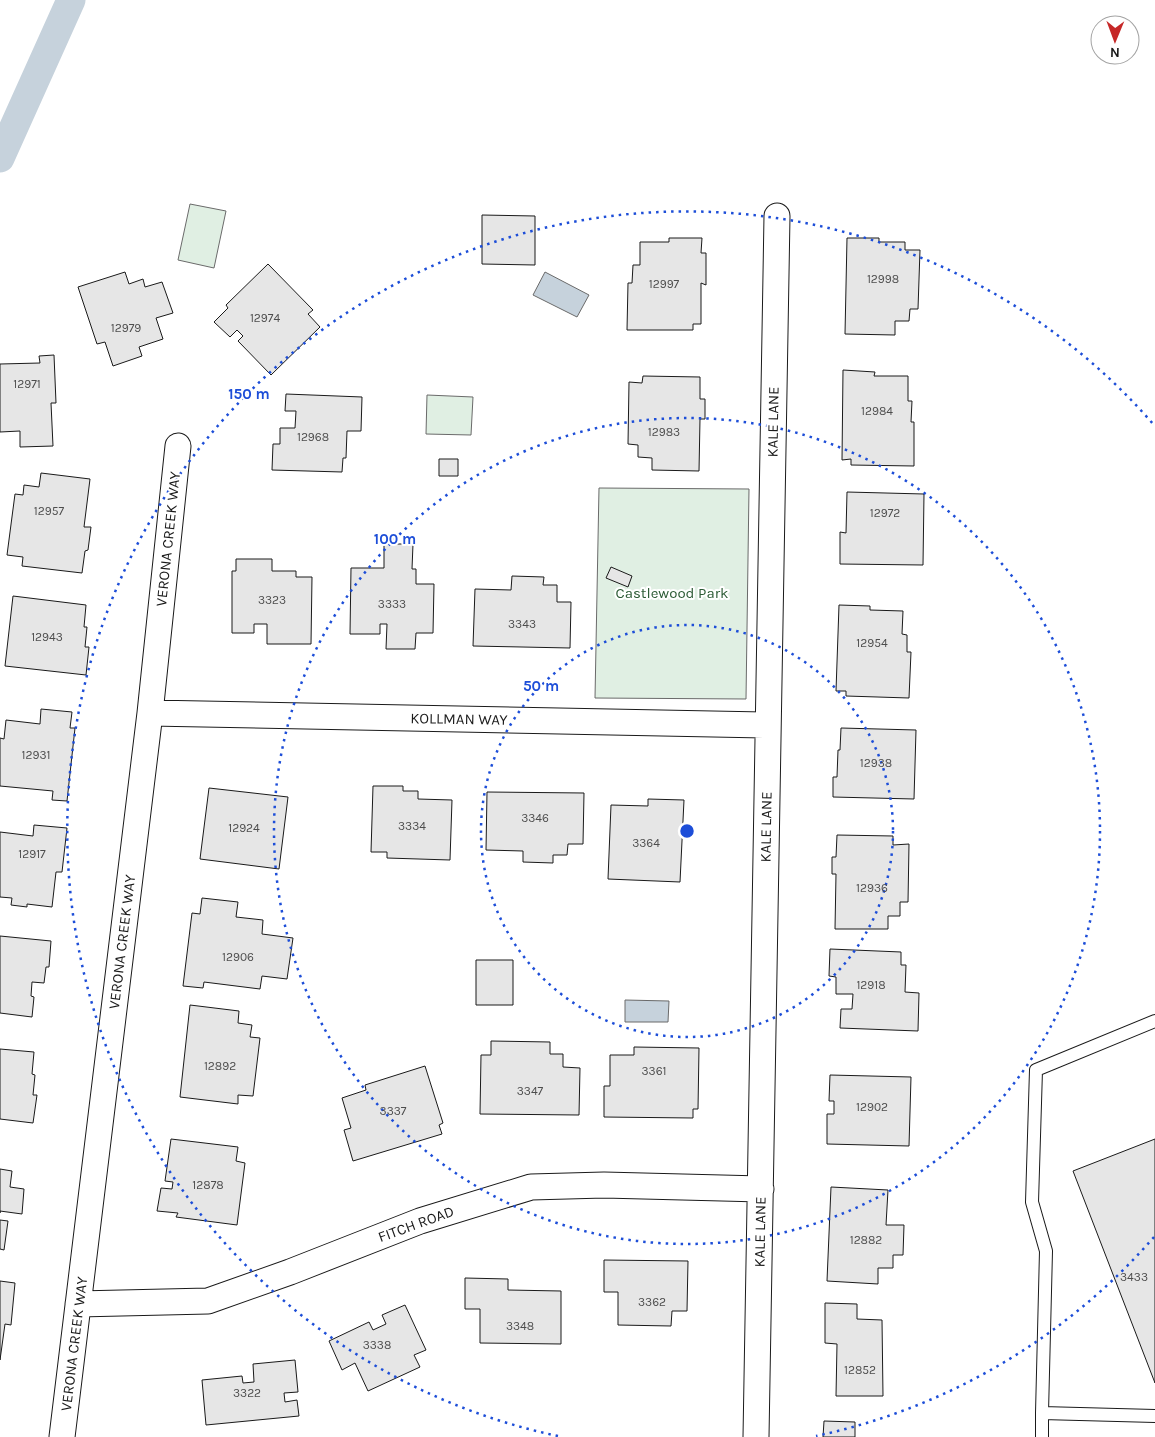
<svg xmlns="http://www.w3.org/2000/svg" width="1155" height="1437" font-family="Karla,sans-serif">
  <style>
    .green { fill: #e0efe3; stroke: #6a6a6a }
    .water { fill: #c6d2dc; stroke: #6a6a6a }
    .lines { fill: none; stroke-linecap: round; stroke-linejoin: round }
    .canal { stroke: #c6d2dc; stroke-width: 29 }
    .building { fill: #e6e6e6; stroke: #1a1a1a }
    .lane-casing { stroke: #1a1a1a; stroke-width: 14 }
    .street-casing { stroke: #1a1a1a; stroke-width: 27 }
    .lane { stroke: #fff; stroke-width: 12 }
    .street { stroke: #fff; stroke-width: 25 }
    .ring { fill: none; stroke: #1d4ed8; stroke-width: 2.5; stroke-dasharray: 2.5 5 }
    .labels { text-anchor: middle; stroke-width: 4; stroke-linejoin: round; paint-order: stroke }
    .number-label { font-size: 12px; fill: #4d4d4d }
    .street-label { font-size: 15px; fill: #1a1a1a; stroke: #fff }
    .park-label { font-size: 15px; fill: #2b5a34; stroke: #fff }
    .centre { fill: #1d4ed8; stroke: #fff; stroke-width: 2.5 }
    .ring-label { font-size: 15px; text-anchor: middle; font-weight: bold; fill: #1d4ed8; stroke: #fff; stroke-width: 4; stroke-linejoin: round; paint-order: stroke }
  </style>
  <rect width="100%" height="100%" fill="#fff"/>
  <path class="green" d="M190,204L226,211L214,268L178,260Z
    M427,395L473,397L471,435L426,434Z
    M599,488L749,489L746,699L595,698Z"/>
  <path class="water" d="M545,272L589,295L577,317L533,295Z
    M625,1000L669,1001L668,1022H625Z"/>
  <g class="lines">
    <path class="canal" d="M0,158L71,0"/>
  </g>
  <path class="building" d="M482,215L535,216V265L482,264Z
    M669,238H702L701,253H706V285L701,283V324H693V330H627L628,283H632L633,265H640V242H669Z
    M847,238H879V242H905V250H920L918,309H910L909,321H895V335L845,334Z
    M268,264L313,310L308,314L320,327L271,375L238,341L243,336L237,330L230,337L214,322L228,308L226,305Z
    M125,272L129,284L143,279L145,287L162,282L173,313L156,318L163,339L139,347L142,356L113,366L105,342L97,344L78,287Z
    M54,355L56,403H51L53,446L20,447V431L0,432V364L40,363L39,356Z
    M843,370L875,372L874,376H908V401H912L911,422H914V466L851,465V459L842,460Z
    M643,376L700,377V399H705V419H700L699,471L652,470V458L638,457V445L628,444L629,382L642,383Z
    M286,394L362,397L361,431H347L346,458H343L342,472L272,470L273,444H280V428H295L296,411H285Z
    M439,459H458V476H439Z
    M41,473L90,479L84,527H91L88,550L85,551L82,573L22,566L23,557L7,555L15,494L23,495L24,485L39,487Z
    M847,492L924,494L923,565L840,564V532L846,533Z
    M384,544H413L412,569H416V584H434L433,633H416L415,649H386L387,624H380V634H350L351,568H384Z
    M236,559H272V571H296V577H312L311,644H267V624H254V633H232V571H236Z
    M611,567L632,576L628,587L606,578Z
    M512,576L544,577L543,585H557V602H571L570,648L473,646L475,589L511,590Z
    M13,596L86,605L84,627H87L85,647H89L86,675L5,666Z
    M839,605L870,606V610L903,611L902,634L907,635V652H911L909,698L846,696V691H836Z
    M41,709L72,712L70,728H75L67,801L52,800L53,791L0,786V738L4,739L6,720L40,724Z
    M841,728L916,730L914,799L833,797V777H837L838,750H840Z
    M373,786H403V791H418V799L452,800L450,860L387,858V852H371Z
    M209,788L288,797L279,869L200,859Z
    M487,792L584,793L583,844H568L567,855H553V863L523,862V851L486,850Z
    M648,799L684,800L680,882L608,879L611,805L648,806Z
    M34,825L67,828L62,872H56L52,907L27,904V907L11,905L12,898L0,897V832L33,836Z
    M837,835L893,836V845L909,844L908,902H900V916H888V929H835L836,874H832V857H836Z
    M202,898L238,902L236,917L263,920L262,934L293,938L287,979L262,976L260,989L204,982L203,988L183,986L192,913L200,914Z
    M0,936L51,941L49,967H46L44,983L32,982L31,996L34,997L32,1017L0,1013Z
    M830,949L901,952V965H906L905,992L919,993L918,1031L840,1028L841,1009H852L853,994H836V977L829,976Z
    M476,960H513V1005H476Z
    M190,1005L239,1011L238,1023L252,1025L250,1037L260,1038L253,1096L238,1095V1104L180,1097Z
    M491,1041L550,1042V1054H563V1067L580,1068L579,1115L480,1114L481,1055H491Z
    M634,1047L699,1048L698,1109H693V1118L604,1117V1086H610V1055H634Z
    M0,1049L34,1052L32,1074L35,1075L33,1095H37L33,1123L0,1119Z
    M425,1066L443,1123L439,1125L442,1134L353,1161L344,1130L351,1128L342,1098L366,1090L365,1085Z
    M830,1075L911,1077L909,1146L827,1144V1114H834V1101H829Z
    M171,1139L238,1147L236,1161L245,1163L237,1225L176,1217L178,1213L157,1211L161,1188L172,1189L173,1182L165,1181Z
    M1155,1139V1383L1073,1171Z
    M0,1169L12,1171L10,1187L24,1189L22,1214L0,1211V1213Z
    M831,1187L888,1190L886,1225H904L903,1255H893V1268H878V1284L827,1281Z
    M0,1220L8,1221L4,1250L0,1249Z
    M604,1260L688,1261L687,1311H672L671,1326L618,1325V1292H604Z
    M465,1278L508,1279V1290L561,1291V1344L480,1343V1309H465Z
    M0,1281L15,1283L11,1325L5,1324L0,1360Z
    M825,1303L857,1304V1319L882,1320L883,1396H836L837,1344L825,1343Z
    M405,1305L426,1350L414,1355L420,1367L368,1391L355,1363L342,1370L329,1341L369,1322L373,1330L386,1324L382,1315Z
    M295,1360L298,1392L284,1393L285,1402L297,1400L299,1416L206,1425L202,1380L242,1376L243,1383L254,1382L253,1364Z
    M824,1421L855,1422V1437H823Z"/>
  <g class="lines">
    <g class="lane-casing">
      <path id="lane" d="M1042,1413L1046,1251L1032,1202L1036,1070L1155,1021
        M1042,1437V1413L1155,1416"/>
    </g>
    <g class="street-casing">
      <path id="street" d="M150,713L768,725
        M78,1304L208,1301L290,1272L420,1221L531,1187L604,1185L761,1189
        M62,1437L150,713L178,446
        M756,1437L777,216"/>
    </g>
    <use href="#lane" class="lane"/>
    <use href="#street" class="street"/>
  </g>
  <g class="ring">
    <circle cx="687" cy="831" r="206"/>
    <circle cx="687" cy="831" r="413"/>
    <path d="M1154 1237A619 619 0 0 1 816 1436M558 1436A619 619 0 1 1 1154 425"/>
  </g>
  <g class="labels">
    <g class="number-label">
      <text x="883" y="283">12998</text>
      <text x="664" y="288">12997</text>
      <text x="265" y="322">12974</text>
      <text x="126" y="332">12979</text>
      <text x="27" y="388">12971</text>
      <text x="877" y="415">12984</text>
      <text x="664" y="436">12983</text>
      <text x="313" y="441">12968</text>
      <text x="49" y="515">12957</text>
      <text x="885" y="517">12972</text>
      <text x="272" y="604">3323</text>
      <text x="392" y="608">3333</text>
      <text x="522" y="628">3343</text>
      <text x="47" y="641">12943</text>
      <text x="872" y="647">12954</text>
      <text x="36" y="759">12931</text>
      <text x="876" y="767">12938</text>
      <text x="535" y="822">3346</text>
      <text x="412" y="830">3334</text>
      <text x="244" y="832">12924</text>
      <text x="646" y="847">3364</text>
      <text x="32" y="858">12917</text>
      <text x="872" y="892">12936</text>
      <text x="238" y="961">12906</text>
      <text x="871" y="989">12918</text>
      <text x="220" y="1070">12892</text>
      <text x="654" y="1075">3361</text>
      <text x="530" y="1095">3347</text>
      <text x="872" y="1111">12902</text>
      <text x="393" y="1115">3337</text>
      <text x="208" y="1189">12878</text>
      <text x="866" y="1244">12882</text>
      <text x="1134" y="1281">3433</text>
      <text x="652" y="1306">3362</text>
      <text x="520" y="1330">3348</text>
      <text x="377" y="1349">3338</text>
      <text x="860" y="1374">12852</text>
      <text x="247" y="1397">3322</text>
    </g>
    <g class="street-label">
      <text transform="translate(773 422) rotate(-89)" y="5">KALE LANE</text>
      <text transform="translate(168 539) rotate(-84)" y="5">VERONA CREEK WAY</text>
      <text transform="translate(459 719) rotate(1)" y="5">KOLLMAN WAY</text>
      <text transform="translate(766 827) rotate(-89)" y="5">KALE LANE</text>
      <text transform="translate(122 942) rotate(-83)" y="5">VERONA CREEK WAY</text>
      <text transform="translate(416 1224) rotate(-20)" y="5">FITCH ROAD</text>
      <text transform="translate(760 1232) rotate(-89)" y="5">KALE LANE</text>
      <text transform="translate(74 1344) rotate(-83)" y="5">VERONA CREEK WAY</text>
    </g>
    <g class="park-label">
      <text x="672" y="598">Castlewood Park</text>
    </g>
  </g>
  <circle cx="687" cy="831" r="8" class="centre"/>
  <g class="ring-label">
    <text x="249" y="399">150 m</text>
    <text x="395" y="544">100 m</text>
    <text x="541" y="691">50 m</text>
  </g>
  <g transform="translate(1115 40) rotate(181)"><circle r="24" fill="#ffffff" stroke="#a3a3a3"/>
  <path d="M0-4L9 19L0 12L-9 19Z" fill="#c62828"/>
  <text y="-8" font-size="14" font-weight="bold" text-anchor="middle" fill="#1a1a1a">N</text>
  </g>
</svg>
